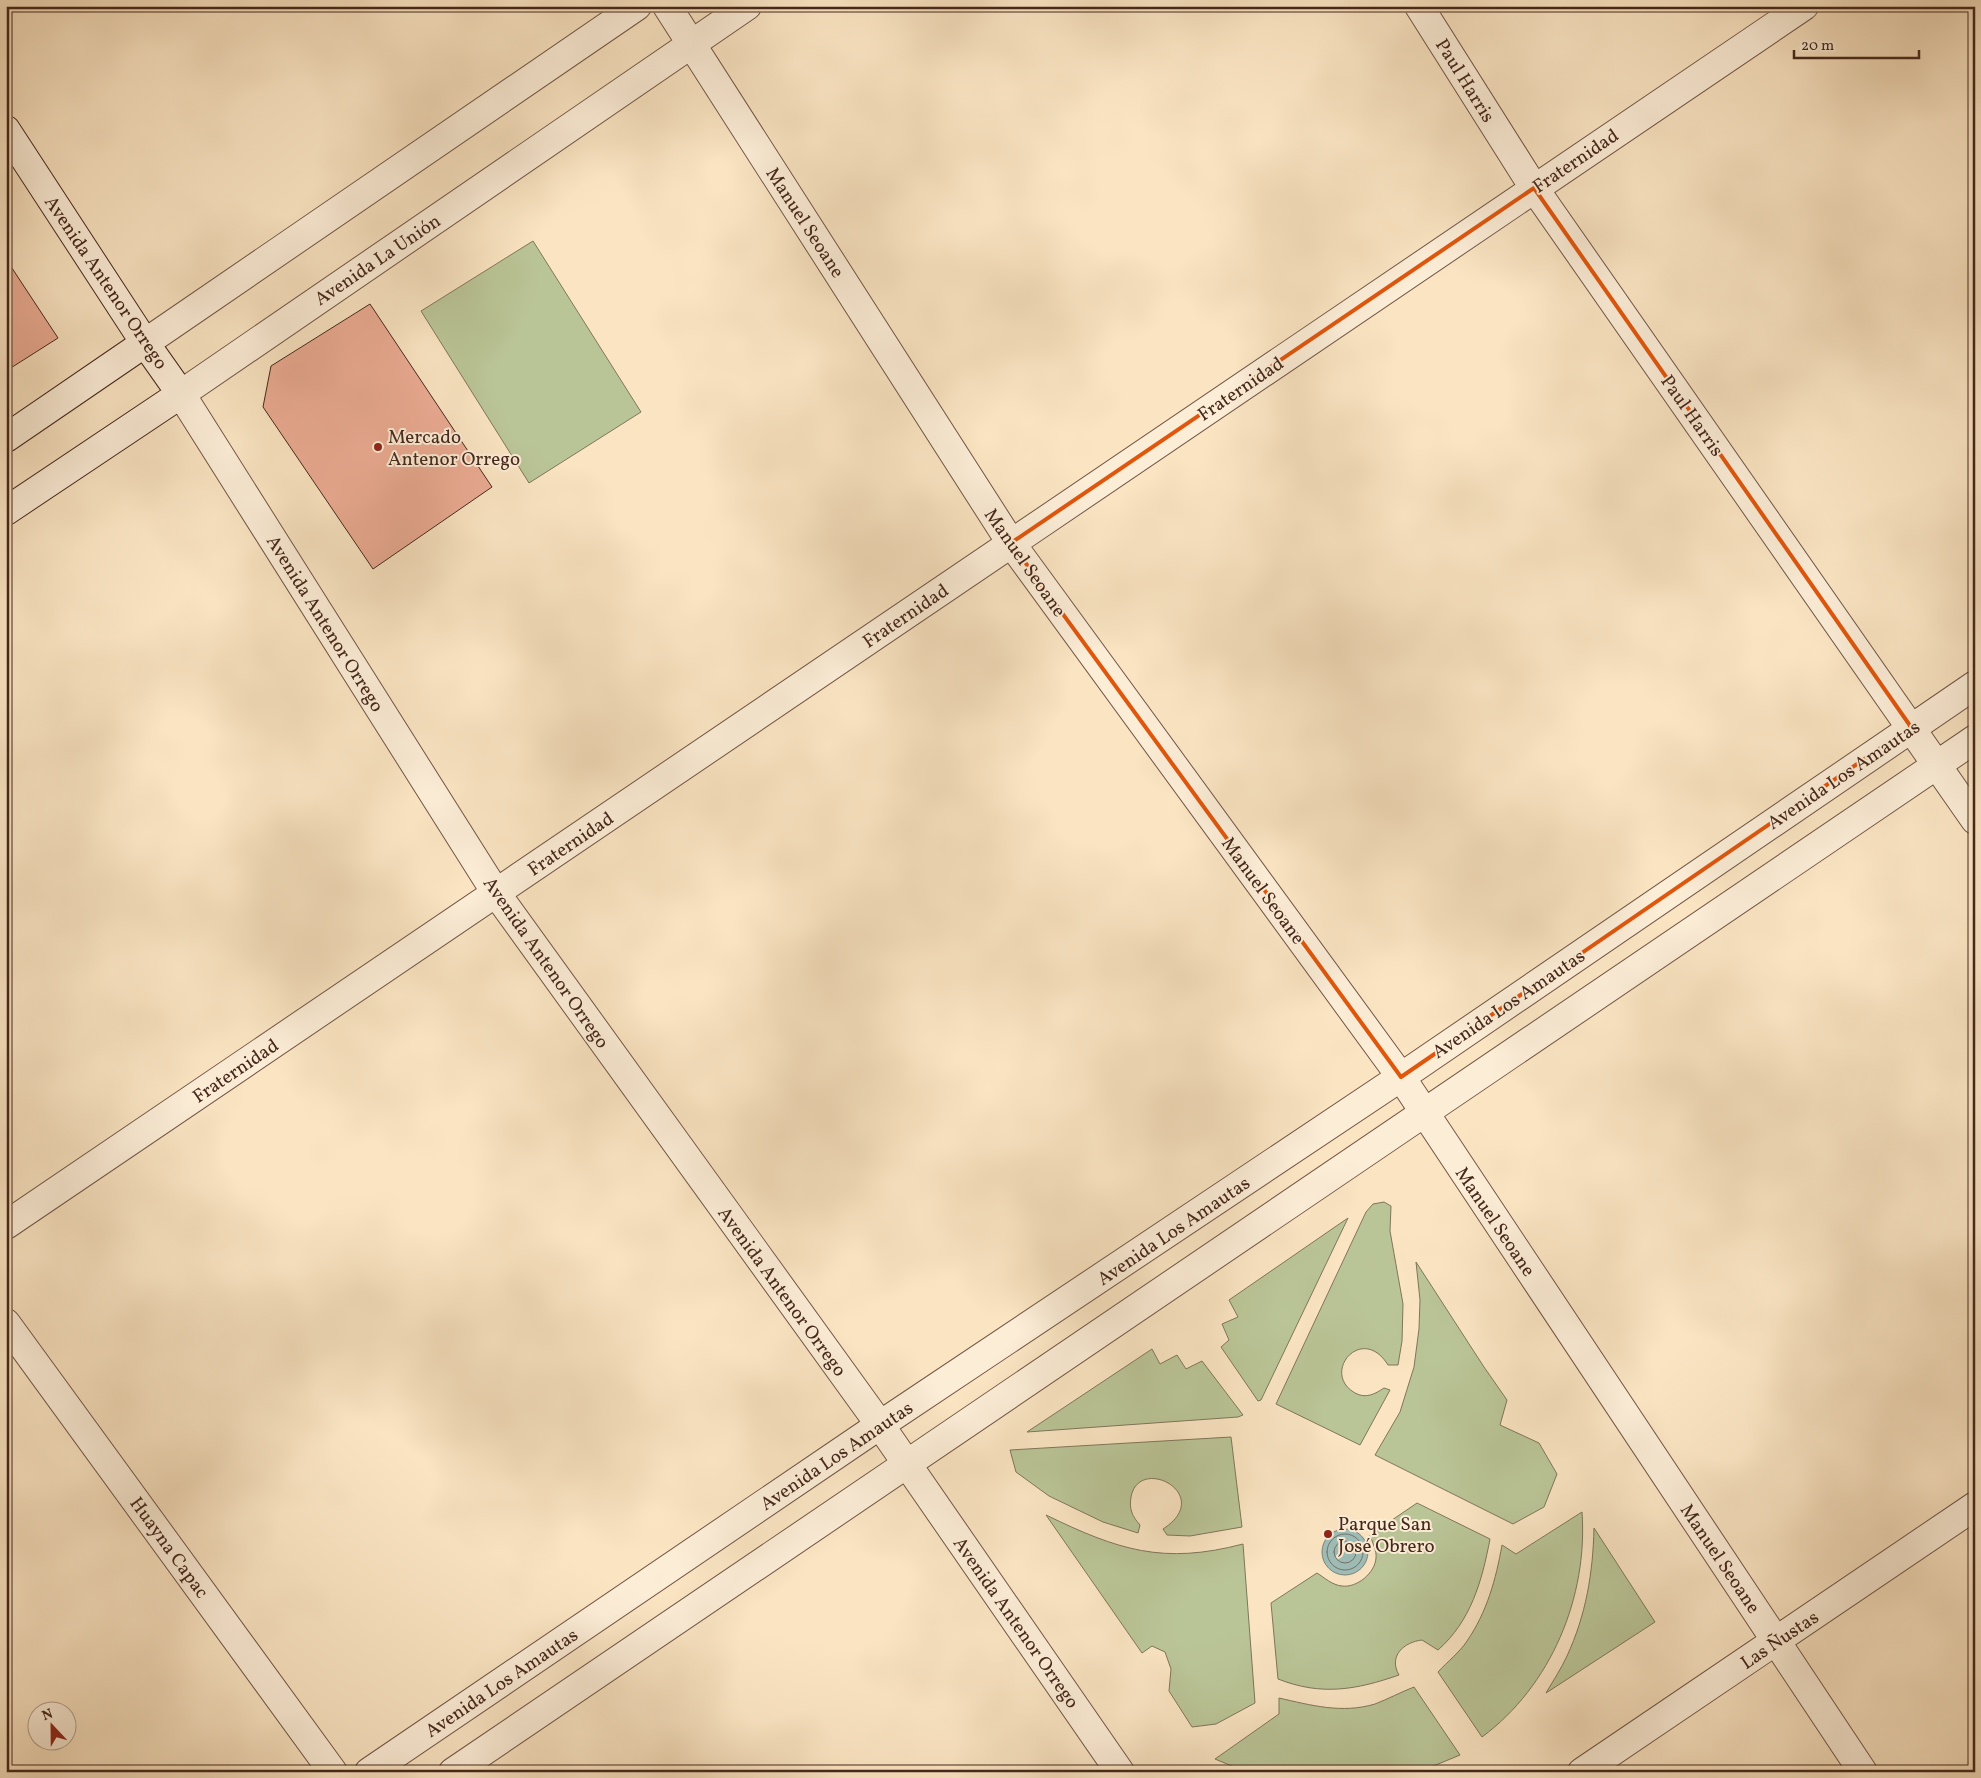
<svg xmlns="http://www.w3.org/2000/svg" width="1981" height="1778" font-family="Vollkorn,serif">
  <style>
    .green { fill: #bac597; stroke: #807659 }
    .water { fill: #9fbeb9; stroke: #7b827a }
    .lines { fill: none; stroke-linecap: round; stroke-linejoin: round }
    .shore { stroke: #72726a; stroke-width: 1 }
    .building { fill: #ebab93; stroke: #45271b }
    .street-casing { stroke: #725645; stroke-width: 30 }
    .secondary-casing { stroke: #45271b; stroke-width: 30 }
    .street { stroke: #fcedd7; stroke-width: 28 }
    .secondary { stroke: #fcedd7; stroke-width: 28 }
    .marked { fill: none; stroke: #e0560d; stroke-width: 4; stroke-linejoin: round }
    .poi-dot { fill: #8f2418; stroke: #fcedd7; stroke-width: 2 }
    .labels { text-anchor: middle; stroke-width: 4; stroke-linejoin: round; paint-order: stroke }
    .street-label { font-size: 19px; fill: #45271b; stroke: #fcedd7 }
    .poi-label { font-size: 19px; fill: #45271b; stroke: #fcedd7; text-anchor: start }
  </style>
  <rect width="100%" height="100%" fill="#fae4c2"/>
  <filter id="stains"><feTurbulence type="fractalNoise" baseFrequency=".004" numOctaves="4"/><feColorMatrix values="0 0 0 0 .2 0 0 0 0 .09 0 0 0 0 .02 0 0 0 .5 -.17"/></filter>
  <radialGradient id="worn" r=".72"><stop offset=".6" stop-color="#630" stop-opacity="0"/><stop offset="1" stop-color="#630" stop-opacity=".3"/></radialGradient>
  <path class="green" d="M533,241L641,412L529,483L421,311Z
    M1384,1202L1391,1206L1390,1231L1403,1304L1402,1341L1398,1365H1388C1362,1323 1320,1373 1355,1393C1366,1399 1375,1394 1384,1388L1390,1390L1360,1445L1276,1404L1366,1212L1373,1204Z
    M1348,1218L1261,1400L1258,1401L1221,1347L1229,1340L1222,1324L1238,1317L1229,1300Z
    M1416,1262L1484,1367L1507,1400L1500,1425L1539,1443L1557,1474L1544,1507L1513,1524L1375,1455L1400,1412L1414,1367L1419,1329L1420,1300Z
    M1152,1349L1160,1364L1177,1355L1186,1369L1202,1361L1243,1415L1238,1417L1027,1432Z
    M1231,1437L1242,1527L1190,1536L1167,1535L1163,1529C1216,1495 1139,1454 1131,1497C1129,1509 1132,1516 1140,1525L1138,1533L1103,1522L1049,1496L1016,1472L1010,1450Z
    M1417,1503L1490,1539C1482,1581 1471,1621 1438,1650L1422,1640C1404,1642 1388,1656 1399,1675C1356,1690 1321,1696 1278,1679L1271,1603L1317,1573C1325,1578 1332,1585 1342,1586C1357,1588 1375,1573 1376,1558C1377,1551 1372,1542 1370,1535Z
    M1582,1512C1588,1597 1551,1686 1482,1737L1438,1672C1447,1662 1460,1652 1467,1641C1487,1612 1496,1579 1502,1545L1516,1554Z
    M1046,1515C1118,1550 1163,1565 1243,1544L1255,1703L1216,1724L1192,1727L1169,1691L1171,1669L1165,1652L1152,1646L1142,1653Z
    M1594,1528L1655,1622L1546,1693C1553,1681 1561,1669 1567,1656C1586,1615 1593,1573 1594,1528Z
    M1414,1687L1460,1755L1419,1772H1246L1215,1759L1279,1714V1698C1310,1705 1342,1714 1375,1704C1388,1699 1401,1692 1414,1687Z"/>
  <path class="water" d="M1322 1552a23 23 0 1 1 46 0a23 23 0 1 1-46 0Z"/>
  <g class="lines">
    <path class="shore" d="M1327 1552a18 18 0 1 1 36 0a18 18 0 1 1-36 0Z
      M1334 1552a11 11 0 1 1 22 0a11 11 0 1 1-22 0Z"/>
  </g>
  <path class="building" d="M6,259L58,338L6,371Z
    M370,304L492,487L373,569L263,407L271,366Z"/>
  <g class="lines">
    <g class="street-casing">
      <path id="street" d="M667,6L1011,543L1401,1077L1863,1772
        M747,6L181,394L496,893L880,1425L1120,1772
        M1419,6L1534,188L1975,820
        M145,343L637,6
        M6,1225L1804,6
        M6,1323L333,1772
        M369,1772L880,1425L1401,1077L1975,685
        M453,1772L1975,739
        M1582,1772L1975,1506"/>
    </g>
    <g class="secondary-casing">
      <path id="secondary" d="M6,130L145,343L181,394L6,511
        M6,438L145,343"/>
    </g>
    <use href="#street" class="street"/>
    <use href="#secondary" class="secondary"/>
  </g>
  <path class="marked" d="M1534,188L1911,727L1401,1077L1011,543Z"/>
  <g class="poi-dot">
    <circle cx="378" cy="447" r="5"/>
    <circle cx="1328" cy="1534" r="5"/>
  </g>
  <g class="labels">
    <g class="street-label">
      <text transform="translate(1466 80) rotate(58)" y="7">Paul Harris</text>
      <text transform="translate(1575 160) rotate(-34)" y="7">Fraternidad</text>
      <text transform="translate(806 222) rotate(57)" y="7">Manuel Seoane</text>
      <text transform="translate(377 259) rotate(-34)" y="7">Avenida La Unión</text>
      <text transform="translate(107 282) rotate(56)" y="7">Avenida Antenor Orrego</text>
      <text transform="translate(1240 388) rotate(-34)" y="7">Fraternidad</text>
      <text transform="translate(1693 415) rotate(55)" y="7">Paul Harris</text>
      <text transform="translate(1026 562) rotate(55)" y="7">Manuel Seoane</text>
      <text transform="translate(905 615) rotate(-34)" y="7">Fraternidad</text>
      <text transform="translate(326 623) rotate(58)" y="7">Avenida Antenor Orrego</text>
      <text transform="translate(1843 774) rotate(-34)" y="7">Avenida Los Amautas</text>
      <text transform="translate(570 843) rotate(-34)" y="7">Fraternidad</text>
      <text transform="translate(1264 890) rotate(54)" y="7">Manuel Seoane</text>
      <text transform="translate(547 962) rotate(55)" y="7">Avenida Antenor Orrego</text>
      <text transform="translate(1508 1003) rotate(-34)" y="7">Avenida Los Amautas</text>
      <text transform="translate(235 1070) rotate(-34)" y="7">Fraternidad</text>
      <text transform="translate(1496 1221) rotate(56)" y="7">Manuel Seoane</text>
      <text transform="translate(1173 1230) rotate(-34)" y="7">Avenida Los Amautas</text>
      <text transform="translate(783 1291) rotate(54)" y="7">Avenida Antenor Orrego</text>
      <text transform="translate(836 1455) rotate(-34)" y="7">Avenida Los Amautas</text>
      <text transform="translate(170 1547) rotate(54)" y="7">Huayna Capac</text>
      <text transform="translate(1721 1558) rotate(56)" y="7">Manuel Seoane</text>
      <text transform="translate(1017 1622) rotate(55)" y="7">Avenida Antenor Orrego</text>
      <text transform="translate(1779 1639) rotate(-34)" y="7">Las Ñustas</text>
      <text transform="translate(501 1682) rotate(-34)" y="7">Avenida Los Amautas</text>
    </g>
    <g class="poi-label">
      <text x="388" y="443">Mercado<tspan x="388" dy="22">Antenor Orrego</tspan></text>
      <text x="1338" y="1530">Parque San<tspan x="1338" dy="22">José Obrero</tspan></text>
    </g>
  </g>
  <rect width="1981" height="1778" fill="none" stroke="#fae4c2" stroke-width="25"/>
  <rect x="8" y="8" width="1966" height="1763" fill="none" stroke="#45271b" stroke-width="2.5"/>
  <rect x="12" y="12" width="1956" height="1753" fill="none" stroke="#45271b"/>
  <g transform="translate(52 1726) rotate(338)"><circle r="24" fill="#fcedd7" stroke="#b39e8c"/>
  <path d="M0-4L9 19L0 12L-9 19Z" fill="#8f2418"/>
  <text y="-8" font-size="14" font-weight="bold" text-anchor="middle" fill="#45271b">N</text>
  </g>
  <path d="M1794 50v8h125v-8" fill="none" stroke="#45271b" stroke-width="2.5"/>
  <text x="1801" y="50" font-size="15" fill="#45271b" stroke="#fcedd7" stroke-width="4" paint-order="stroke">20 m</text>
  <rect width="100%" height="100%" filter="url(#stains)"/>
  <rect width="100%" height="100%" fill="url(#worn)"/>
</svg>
